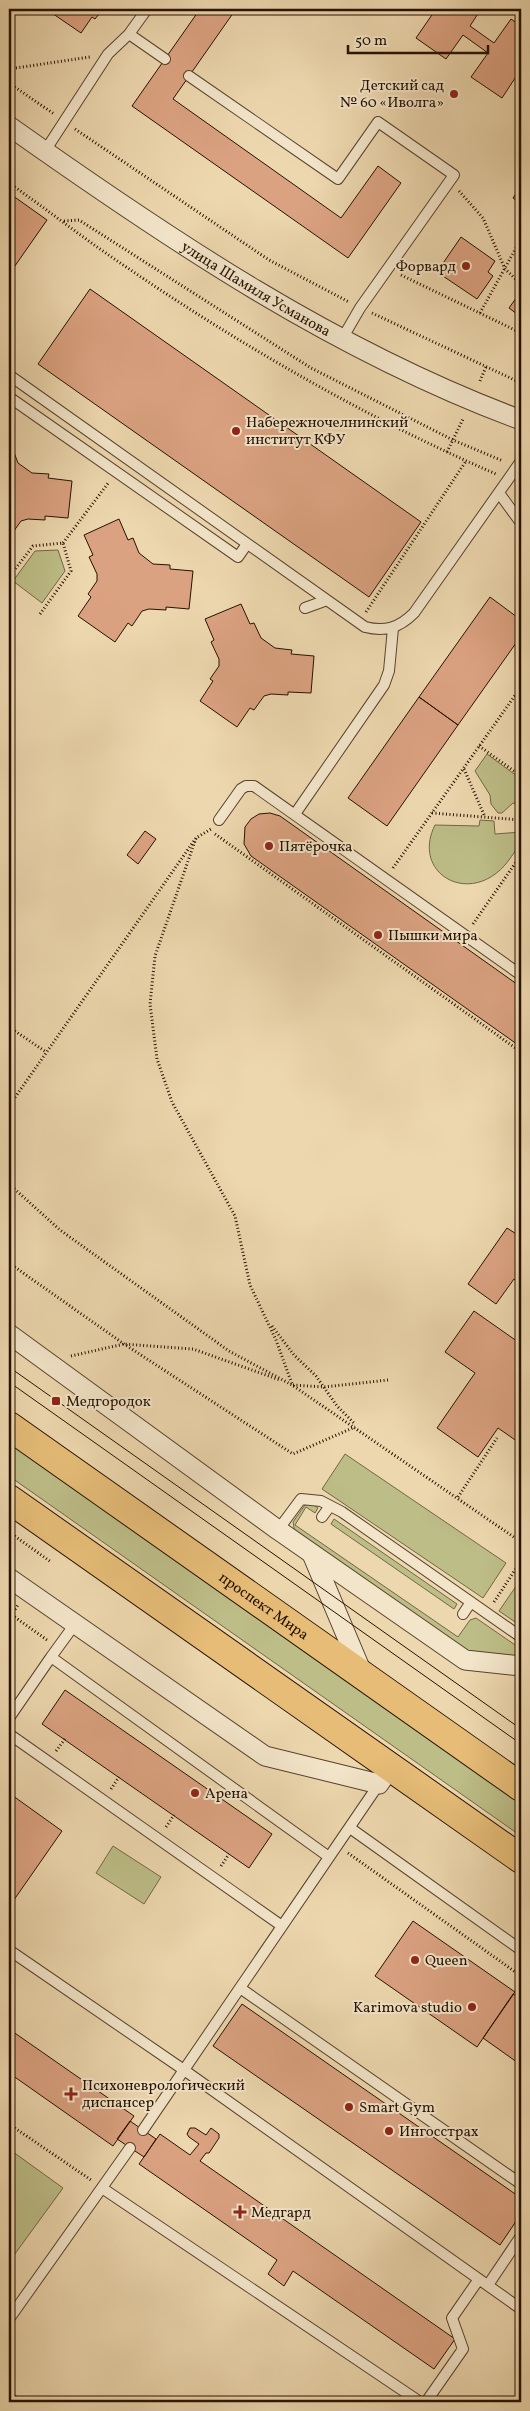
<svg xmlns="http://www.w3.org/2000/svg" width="530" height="2411" font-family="Vollkorn,serif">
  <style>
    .green { fill: #bdbd87; stroke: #726744 }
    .building { fill: #dba281; stroke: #261100 }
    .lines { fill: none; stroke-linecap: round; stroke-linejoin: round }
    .service-casing { stroke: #58422c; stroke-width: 12 }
    .minor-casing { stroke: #58422c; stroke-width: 21 }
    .primary-casing { stroke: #261100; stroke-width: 30 }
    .path { stroke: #261100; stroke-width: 3; stroke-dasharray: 1 2.5; stroke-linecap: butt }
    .service { stroke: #f3e5ca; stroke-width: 10 }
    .minor { stroke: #f3e5ca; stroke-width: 19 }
    .primary { stroke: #e6bc77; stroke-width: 28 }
    .tram { stroke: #261100; stroke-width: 1 }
    .poi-dot { fill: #8f2418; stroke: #f3e5ca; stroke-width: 2 }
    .labels { text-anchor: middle; stroke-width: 4; stroke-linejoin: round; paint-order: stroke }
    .poi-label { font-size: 15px; fill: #261100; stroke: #f3e5ca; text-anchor: start }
    .street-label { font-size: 15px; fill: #261100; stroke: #f3e5ca }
  </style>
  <rect width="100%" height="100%" fill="#edd7ae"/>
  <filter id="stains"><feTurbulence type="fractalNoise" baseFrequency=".004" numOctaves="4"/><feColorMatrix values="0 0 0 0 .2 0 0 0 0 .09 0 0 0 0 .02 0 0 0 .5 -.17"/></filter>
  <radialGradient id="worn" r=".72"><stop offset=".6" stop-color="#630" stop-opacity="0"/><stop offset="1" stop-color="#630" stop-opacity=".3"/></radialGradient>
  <path class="green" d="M58,550L65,571L42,603L13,581L35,551Z
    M487,754L521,779V805L513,803L502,813H498L491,804L490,795L475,771Z
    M480,820L494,821L495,834L521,832C521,844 516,850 509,860C473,909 410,875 435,825L479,826Z
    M9,1442L521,1801V1836L9,1476Z
    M345,1454L506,1563L483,1598L322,1489Z
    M311,1503L318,1508L315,1513L306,1507L295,1525L458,1637L470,1620L476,1618L521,1649V1657L480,1654L463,1649L295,1533L293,1522L305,1505Z
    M334,1519L457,1604L454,1609L331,1524Z
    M521,1579V1626L499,1611Z
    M113,1846L161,1877L144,1904L96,1873Z
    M9,2149L63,2188L9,2262Z"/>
  <path class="building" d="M46,9H103L95,19L92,17L81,33Z
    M200,9H236L173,99L341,218L378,166L401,183L348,258L132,106Z
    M436,9H481L470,26L494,43L511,19L521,26V69L502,98L471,77L488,53L463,35L446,59L416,38Z
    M521,186V204L513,198Z
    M9,193L47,220L10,273L9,272Z
    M461,237L495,261L488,272L493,276L477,299L437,272Z
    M90,289L421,522L369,597L38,364Z
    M519,294L521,296V317L509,308Z
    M12,447L18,463L32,473L49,474L48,478L72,481L68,518L45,516V520L28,519L21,521L11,535L9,534V449Z
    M119,519L128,540L133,538L139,553L153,564L170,565V569L193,571L189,609L166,607V610L149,609L142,611L132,626L128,623L115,642L78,616L91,597L88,594L97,581V574L89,557L93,555L84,535Z
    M490,597L521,620V636L458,725L419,697Z
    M241,604L250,624L254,623L261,638L275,648L292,650L291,654L314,656L311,693L288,692V695L271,694L264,696L254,710L250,708L237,727L200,701L213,681L210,679L219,666V659L211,642L214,640L205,619Z
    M419,697L458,725L387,826L348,798Z
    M270,813L280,816L521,987V1047L251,856L244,844L245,827L251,819L259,814Z
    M145,831L156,839L138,864L127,855Z
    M507,1228L521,1237V1284L514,1279L496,1304L468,1284Z
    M474,1311L521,1344V1444L498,1428L478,1457L437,1428L475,1373L445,1352Z
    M9,1342L17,1348L11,1357L9,1356Z
    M65,1690L272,1834L249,1868L42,1724Z
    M9,1793L62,1831L9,1907Z
    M413,1921L515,1992L477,2047L375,1976Z
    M513,1994L521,1999V2065L483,2038Z
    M242,2004L521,2198V2214L500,2245L213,2046Z
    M9,2029L134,2116L113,2146L9,2073Z
    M130,2121L156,2139L144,2157L117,2139Z
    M190,2128H195L206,2135L211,2128L219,2134V2138L209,2153H206L200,2161L455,2339L434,2369L293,2271L284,2286L268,2274L277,2260L139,2164L160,2134L190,2155L199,2144L189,2137L187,2134Z
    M9,2391L25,2402H9Z"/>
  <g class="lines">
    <g class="service-casing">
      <path id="service" d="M129,34L165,59
        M189,76L338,179L378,122L454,175L360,308L342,339
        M45,151L108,54L129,34L147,9
        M9,375L365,627C385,632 399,628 414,613L521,461
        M9,397L238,557L247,544
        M499,493L521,523
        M305,608L327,600
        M295,814L384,685L389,671L393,628
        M219,820L241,789L246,786H254L521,975
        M322,1517L330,1506
        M278,1530L301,1499L321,1501L342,1512L521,1637
        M463,1614L471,1602
        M75,1624L51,1657L329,1857
        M9,1718L51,1657
        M9,1734L282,1926
        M350,1828L521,1950
        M9,1950L184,2070L521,2309
        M240,1988L521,2184
        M143,2130L379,1784
        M102,2188L420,2402
        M488,2285L521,2236
        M9,2319L130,2148
        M426,2402L463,2349L452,2318L479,2279"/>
    </g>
    <g class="minor-casing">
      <g id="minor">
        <path id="s1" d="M9,126C170,240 335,351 521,420"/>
        <path d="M9,1334L278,1530L465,1660L521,1666"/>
        <path d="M312,1554L363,1675"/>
        <path d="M9,1578L265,1756L379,1784L391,1766"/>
      </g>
    </g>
    <g class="primary-casing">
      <g id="primary">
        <path id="s2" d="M9,1426L521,1787"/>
        <path d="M9,1499L521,1859"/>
      </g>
    </g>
    <path class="path" d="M9,69L90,57
      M9,83L54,114
      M75,129L269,260L349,302
      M9,183C45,208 79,235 116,260C235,342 364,417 496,474
      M459,191L483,218L505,269L521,284
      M64,221L79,220L311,368L453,440L503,461
      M401,275L521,333
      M372,313L521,383
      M480,313L521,239
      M480,381L486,367
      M447,452L463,419
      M63,543L109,482
      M9,577L33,546L63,543L71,571L40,614
      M366,612L466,461
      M479,746L521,776
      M464,769L485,817
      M432,813L521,820
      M215,834L521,1052
      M196,838L155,956L150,1004L157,1059L172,1102L235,1216L250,1285L276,1340L292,1384
      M393,868L521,687
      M473,924L521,855
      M9,1027L46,1052
      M9,1106L196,838L211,829
      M9,1184L60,1230L229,1351L292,1385L521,1542
      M9,1263L124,1344L293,1454L355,1427
      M272,1326L294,1355L316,1376L337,1406L355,1424
      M71,1356L124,1344L193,1349L280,1380
      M293,1385L324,1387L388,1380
      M458,1497L497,1438
      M9,1532L51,1562
      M494,1602L521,1561
      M9,1613L47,1640
      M11,1615L18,1605
      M56,1751L65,1739
      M111,1789L119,1777
      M166,1827L174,1815
      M348,1853L521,1976
      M221,1866L229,1854
      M9,2124L91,2180"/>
    <use href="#service" class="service"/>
    <use href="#minor" class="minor"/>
    <use href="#primary" class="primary"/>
    <path class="tram" d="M9,1367L521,1729
      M9,1382L521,1744"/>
  </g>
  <g class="poi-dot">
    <circle cx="454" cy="94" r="5"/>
    <circle cx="466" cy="266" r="5"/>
    <circle cx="236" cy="431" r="5"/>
    <circle cx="269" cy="846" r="5"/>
    <circle cx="378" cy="935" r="5"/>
    <rect x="51" y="1396" width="10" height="10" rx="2.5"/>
    <circle cx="195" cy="1793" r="5"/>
    <circle cx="415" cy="1960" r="5"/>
    <circle cx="472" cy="2007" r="5"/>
    <path d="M68.5 2086.5h5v5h5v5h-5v5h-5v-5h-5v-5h5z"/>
    <circle cx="349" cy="2107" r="5"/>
    <circle cx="389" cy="2131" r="5"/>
    <path d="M237.5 2204.5h5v5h5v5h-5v5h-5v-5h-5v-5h5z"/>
  </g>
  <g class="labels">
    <g class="poi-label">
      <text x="444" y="90" text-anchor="end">Детский сад<tspan x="444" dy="17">№ 60 «Иволга»</tspan></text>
      <text x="456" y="271" text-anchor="end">Форвард</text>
      <text x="246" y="427">Набережночелнинский<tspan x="246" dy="17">институт КФУ</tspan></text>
      <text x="279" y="851">Пятёрочка</text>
      <text x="388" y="940">Пышки мира</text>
      <text x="66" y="1406">Медгородок</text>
      <text x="205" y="1798">Арена</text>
      <text x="425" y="1965">Queen</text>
      <text x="462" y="2012" text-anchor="end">Karimova studio</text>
      <text x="82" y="2090">Психоневрологический<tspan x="82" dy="17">диспансер</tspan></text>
      <text x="359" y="2112">Smart Gym</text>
      <text x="399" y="2136">Ингосстрах</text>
      <text x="251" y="2217">Медгард</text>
    </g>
    <g class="street-label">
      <text dy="5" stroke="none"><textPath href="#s1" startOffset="296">улица Шамиля Усманова</textPath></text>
      <text dy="5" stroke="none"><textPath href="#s2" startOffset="312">проспект Мира</textPath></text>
    </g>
  </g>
  <rect width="530" height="2411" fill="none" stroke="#edd7ae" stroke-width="30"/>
  <rect x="10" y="10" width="510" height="2391" fill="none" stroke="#261100" stroke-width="2.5"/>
  <rect x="15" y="15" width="500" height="2381" fill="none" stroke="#261100"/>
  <path d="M348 45v8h140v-8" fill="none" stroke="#261100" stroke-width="2.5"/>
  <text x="355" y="45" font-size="15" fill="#261100" stroke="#f3e5ca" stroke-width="4" paint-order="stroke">50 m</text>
  <rect width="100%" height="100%" filter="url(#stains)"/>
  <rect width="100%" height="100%" fill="url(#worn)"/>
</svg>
